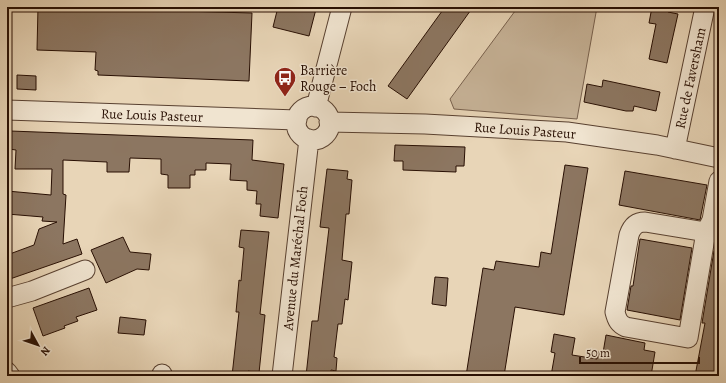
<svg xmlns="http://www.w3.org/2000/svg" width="726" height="383" font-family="Alegreya,serif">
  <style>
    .green { fill: #c7b398; stroke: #78614e }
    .building { fill: #8c7661; stroke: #280f03 }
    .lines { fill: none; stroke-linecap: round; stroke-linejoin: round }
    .minor-casing { stroke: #584030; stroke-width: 21 }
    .minor { stroke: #f0e4d0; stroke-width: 19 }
    .labels { text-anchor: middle; stroke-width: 3; stroke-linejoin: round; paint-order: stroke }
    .poi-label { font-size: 14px; fill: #280f03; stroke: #f0e4d0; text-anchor: start }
    .street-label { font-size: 14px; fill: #280f03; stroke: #f0e4d0 }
  </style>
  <rect width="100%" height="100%" fill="#e8d5b7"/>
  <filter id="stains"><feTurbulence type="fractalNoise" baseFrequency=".005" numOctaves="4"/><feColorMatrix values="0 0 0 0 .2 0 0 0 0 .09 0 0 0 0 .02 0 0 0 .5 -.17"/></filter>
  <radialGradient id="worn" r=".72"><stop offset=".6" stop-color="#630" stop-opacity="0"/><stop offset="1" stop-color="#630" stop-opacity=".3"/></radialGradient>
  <path class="green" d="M518,7H597L577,119L454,109L450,99Z"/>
  <path class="building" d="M38,7L252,13L249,81L98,75V71L95,70L96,52L37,50Z
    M278,7H309L316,9L309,36L273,27Z
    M445,7H473L407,99L388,86Z
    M652,7H669L668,12L678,14L667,63L649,59L656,24L649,23Z
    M17,75L36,76V90L17,89Z
    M603,80L660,92L656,111L634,106L633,111H626L584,102L587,84L602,87Z
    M10,131L253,140L252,160L284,164L278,218L260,216L261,204H256L257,191L247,190V181L230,180L231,164L206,163V170H195V175H190V188H168V175L161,174V159L130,158L129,172H107V162L63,160V194L66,195L63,244L77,239L82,254L7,280V255L34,245L39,229L57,222L42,221L43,217L7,214V191L51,195L52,169H15L16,150L9,149Z
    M395,145L465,147L464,166H456V172L403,170V161H394Z
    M565,165L588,168L564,315L515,307L504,376H466L483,268L494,270L496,261L539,267L541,252L551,254Z
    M327,169L348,171L347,179L352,180L349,214H346L342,260L352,262L348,300L345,299L342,324H338L334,357L337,358L336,371L331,370V376H306L312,321H318L329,228L320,227Z
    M625,171L707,185L700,220L619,205Z
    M241,230L269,232L260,314L265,315L259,373L248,371V376H232L239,312H236L239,280L241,281L244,248L239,247Z
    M123,237L130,252L151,254L149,270L137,269L106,283L91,250Z
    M640,239L692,248L680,320L627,310L631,286H633Z
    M714,251L719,252V376H695L705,323H702Z
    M435,277L448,278L446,306L432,304Z
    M89,288L97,310L76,317L78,321L64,326L65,328L43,336L33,308Z
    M120,317L146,320L144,335L118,333Z
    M554,334L575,338L572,355L597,359L598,352L603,353L606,335L645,343L644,350L655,352L651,376H551L555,353L551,352Z"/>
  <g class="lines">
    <g class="minor-casing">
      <path id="minor" d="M296 123a17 17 0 1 1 34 0a17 17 0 1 1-34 0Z
        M316,107L342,7
        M7,110L297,120
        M329,122L425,124L567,132L657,145L719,158
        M675,149L705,7
        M706,232L645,222C637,222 632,226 629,235L615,312C617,320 619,324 626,327L688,338L706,232L712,220L719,181
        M7,298L32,291L85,270
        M7,372L10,376
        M162,376V374
        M282,376L309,139"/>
    </g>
    <use href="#minor" class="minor"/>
  </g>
  <defs>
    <g id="bus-pin" transform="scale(1.15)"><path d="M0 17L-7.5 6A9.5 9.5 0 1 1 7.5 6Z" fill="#8f2418" stroke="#f0e4d0"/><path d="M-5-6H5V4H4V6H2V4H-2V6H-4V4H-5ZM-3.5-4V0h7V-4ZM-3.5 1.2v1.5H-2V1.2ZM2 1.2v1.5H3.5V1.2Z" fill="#fff"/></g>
  </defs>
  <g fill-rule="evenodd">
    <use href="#bus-pin" x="285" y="78"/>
  </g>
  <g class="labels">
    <g class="poi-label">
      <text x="300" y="75">Barrière<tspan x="300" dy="16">Rouge – Foch</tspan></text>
    </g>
    <g class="street-label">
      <text transform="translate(690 78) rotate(-78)" y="5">Rue de Faversham</text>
      <text transform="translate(152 115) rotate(2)" y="5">Rue Louis Pasteur</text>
      <text transform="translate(525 130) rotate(4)" y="5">Rue Louis Pasteur</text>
      <text transform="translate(295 258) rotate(-84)" y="5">Avenue du Maréchal Foch</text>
    </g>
  </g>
  <rect width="726" height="383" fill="none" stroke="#e8d5b7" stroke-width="24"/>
  <rect x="8" y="8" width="710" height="367" fill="none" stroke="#280f03" stroke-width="2"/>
  <rect x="12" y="12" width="702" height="359" fill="none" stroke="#280f03"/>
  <g transform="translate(38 345) rotate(130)" stroke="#f0e4d0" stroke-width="3" paint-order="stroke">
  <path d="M0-3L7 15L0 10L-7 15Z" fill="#280f03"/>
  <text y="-6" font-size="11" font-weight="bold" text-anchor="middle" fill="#280f03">N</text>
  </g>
  <path d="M580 357v6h119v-6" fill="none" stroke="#280f03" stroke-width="2"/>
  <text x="586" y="357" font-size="12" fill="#280f03" stroke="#f0e4d0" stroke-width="3" paint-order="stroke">50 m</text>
  <rect width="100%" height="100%" filter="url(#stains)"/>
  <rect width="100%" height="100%" fill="url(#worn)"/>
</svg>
